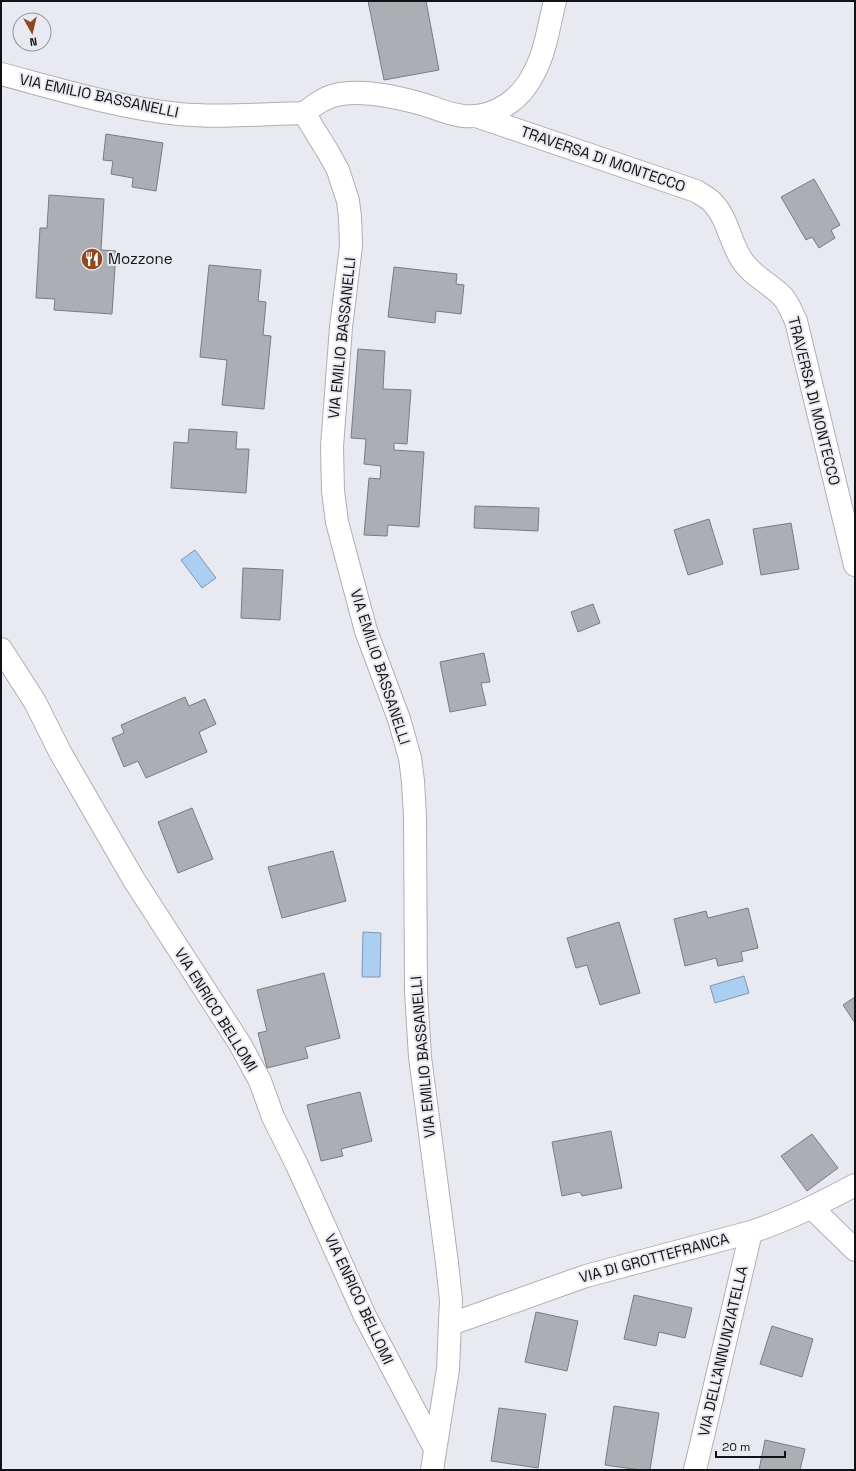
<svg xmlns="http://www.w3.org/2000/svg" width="856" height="1471" font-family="'Space Grotesk',sans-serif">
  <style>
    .water { fill: #abcff3; stroke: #7d96b0 }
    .building { fill: #adaeb4; stroke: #7a7b81 }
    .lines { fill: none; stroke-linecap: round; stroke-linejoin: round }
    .street-casing { stroke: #aeafb6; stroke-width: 24 }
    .street { stroke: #fff; stroke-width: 22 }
    .labels { text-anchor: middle; stroke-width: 4; stroke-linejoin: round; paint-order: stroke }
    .street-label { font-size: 15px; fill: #111214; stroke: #e9eaf1 }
    .poi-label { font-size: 15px; fill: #111214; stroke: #e9eaf1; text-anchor: start }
  </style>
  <rect width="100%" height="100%" fill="#e9eaf1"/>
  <path class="water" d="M195,550L216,578L202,588L181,560Z
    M363,932L381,933L380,977H362Z
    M744,976L749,993L715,1003L710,986Z"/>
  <path class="building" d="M368,1H426L439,70L384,80Z
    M106,134L163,143L156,191L132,187L133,178L111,174L113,161L103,160Z
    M814,179L840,225L831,230L835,238L819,248L812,237L806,240L781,197Z
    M49,195L104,199L101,250L116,251L112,314L54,310L55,299L36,298L40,228H47Z
    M209,265L261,270L258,301L266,302L263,335L271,336L264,409L222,405L227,360L200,357Z
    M394,267L457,274L456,284L464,285L461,314L436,311L435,323L388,317Z
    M358,349L385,351L383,389L411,390L407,444L394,443V450L424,452L419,527L388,525L387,536L364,535L369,478L380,479L381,466L364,464L366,439L351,438Z
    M189,429L237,432L236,449H249L246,493L171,488L174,442L188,443Z
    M475,506L539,508L538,531L474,528Z
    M709,519L723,564L688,575L674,530Z
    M791,523L799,569L761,575L753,529Z
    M243,568L283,570L280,620L241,618Z
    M593,604L600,623L578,632L571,612Z
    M484,653L490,682L481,683L486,705L450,712L440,662Z
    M185,697L189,706L205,699L216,724L199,732L207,752L146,778L138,761L124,767L112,738L124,733L121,725Z
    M192,808L213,859L178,873L158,822Z
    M333,851L346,901L282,918L268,867Z
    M748,908L758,948L741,952L743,961L718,966L716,958L685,966L674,919L706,911L708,918Z
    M619,922L640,993L600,1005L587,965L576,968L567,938Z
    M324,973L340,1038L305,1047L308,1058L267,1068L258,1033L267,1031L257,990Z
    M855,997V1023L843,1005Z
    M360,1092L372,1141L341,1149L343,1156L321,1161L307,1105Z
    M611,1131L622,1188L582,1196L580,1192L562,1196L552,1142Z
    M812,1134L838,1168L807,1191L781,1156Z
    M634,1295L692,1308L685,1338L659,1332L656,1346L624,1339Z
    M536,1312L578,1321L567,1371L525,1362Z
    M772,1326L813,1339L802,1377L760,1364Z
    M614,1406L659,1413L650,1470H640L605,1465Z
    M499,1408L546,1414L538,1468L491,1461Z
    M765,1440L805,1449L800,1470H759Z"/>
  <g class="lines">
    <g class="street-casing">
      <path id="street" d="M1,74C58,89 120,108 179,114C220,118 262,114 304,113L328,152L338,170L348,201L350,217L351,246L341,327L332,447L333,491L337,522L366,631L399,719L410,758L413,781L415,816L416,992L420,1057L447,1263L451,1300L448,1369L432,1470
        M304,113C316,104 326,96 341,94C367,90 397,97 422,104C435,108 448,114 463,116C495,119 522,99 535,71C546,50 549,24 555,1
        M476,116L696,191C702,195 709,198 713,203C729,220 730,245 744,263C754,277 771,284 783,297C789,304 792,313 796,321L855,565
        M1,649L35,702L60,752L134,880L240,1044L260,1081L273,1117L297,1165L365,1316L435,1449
        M812,1208L855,1250
        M451,1324L586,1276L751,1232C788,1220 821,1203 855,1185
        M695,1470L751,1232"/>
    </g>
    <use href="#street" class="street"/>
  </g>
  <defs>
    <g id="restaurant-disc" transform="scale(1.15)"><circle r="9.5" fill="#8e4822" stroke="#e9eaf1"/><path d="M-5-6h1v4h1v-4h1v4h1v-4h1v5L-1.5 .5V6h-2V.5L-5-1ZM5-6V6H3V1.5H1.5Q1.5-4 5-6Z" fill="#fff"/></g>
  </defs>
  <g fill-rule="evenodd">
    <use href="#restaurant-disc" x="92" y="259"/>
  </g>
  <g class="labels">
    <g class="street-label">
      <text transform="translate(99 96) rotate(12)" y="5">VIA EMILIO BASSANELLI</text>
      <text transform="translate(603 159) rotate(19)" y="5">TRAVERSA DI MONTECCO</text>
      <text transform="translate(342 338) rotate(-84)" y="5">VIA EMILIO BASSANELLI</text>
      <text transform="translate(814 401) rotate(76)" y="5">TRAVERSA DI MONTECCO</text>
      <text transform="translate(380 667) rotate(72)" y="5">VIA EMILIO BASSANELLI</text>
      <text transform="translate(216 1010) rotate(58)" y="5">VIA ENRICO BELLOMI</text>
      <text transform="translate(423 1057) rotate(-95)" y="5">VIA EMILIO BASSANELLI</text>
      <text transform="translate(654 1258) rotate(-15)" y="5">VIA DI GROTTEFRANCA</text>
      <text transform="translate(359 1299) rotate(65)" y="5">VIA ENRICO BELLOMI</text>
      <text transform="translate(723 1351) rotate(-77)" y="5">VIA DELL'ANNUNZIATELLA</text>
    </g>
    <g class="poi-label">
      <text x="108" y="264">Mozzone</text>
    </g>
  </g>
  <rect width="856" height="1471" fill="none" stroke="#111214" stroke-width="4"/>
  <g transform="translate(32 32) rotate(172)"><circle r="19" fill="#e9eaf1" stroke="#939499"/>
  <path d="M0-3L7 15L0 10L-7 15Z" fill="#8e4822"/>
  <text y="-6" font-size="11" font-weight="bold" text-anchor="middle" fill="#111214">N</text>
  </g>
  <path d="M716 1451v6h69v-6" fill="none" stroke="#111214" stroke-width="2"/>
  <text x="722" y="1451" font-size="12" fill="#111214" stroke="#e9eaf1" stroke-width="3" paint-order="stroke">20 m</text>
</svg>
